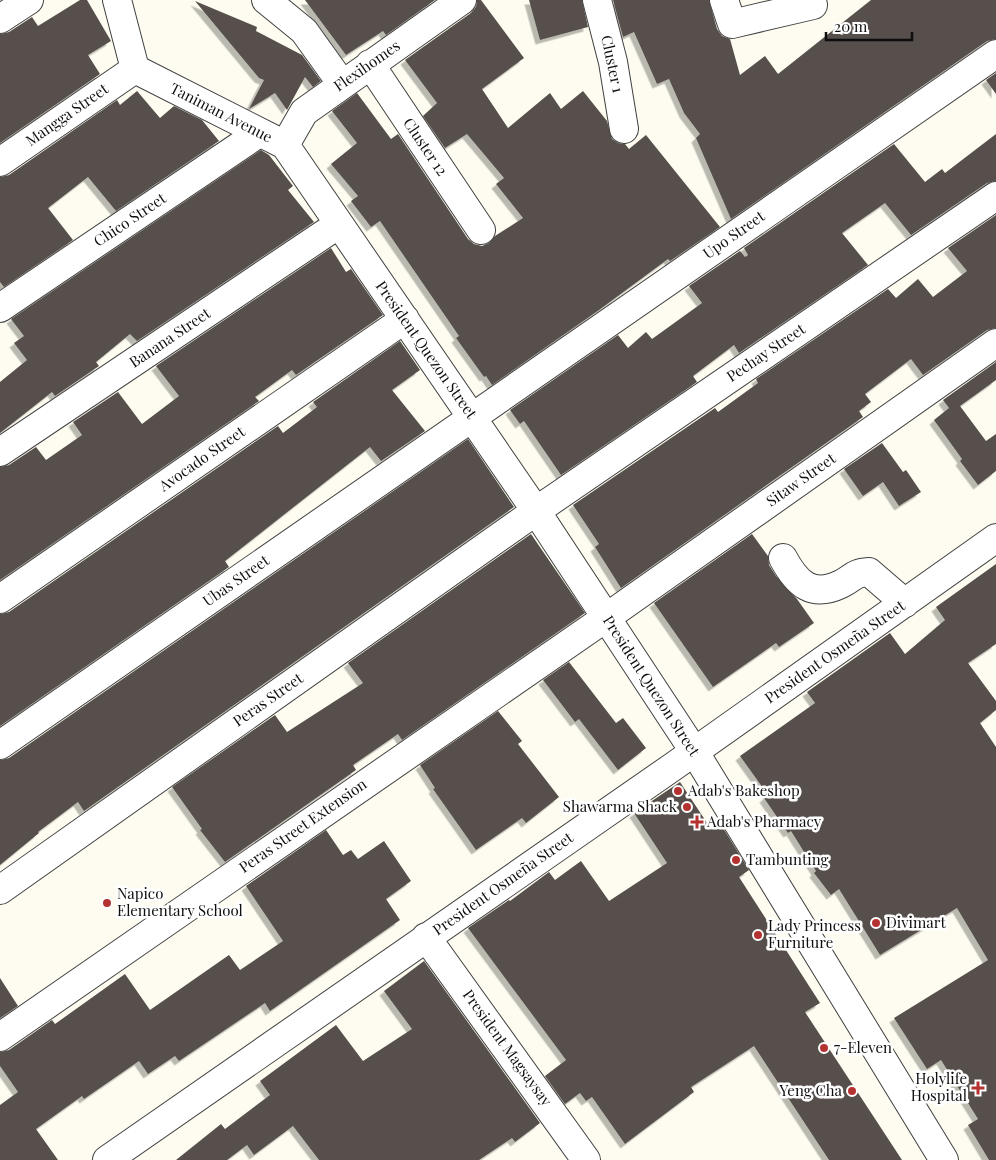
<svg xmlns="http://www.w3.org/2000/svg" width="996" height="1160" font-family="'Playfair Display',serif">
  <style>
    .building { fill: #56504b; filter: url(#shadow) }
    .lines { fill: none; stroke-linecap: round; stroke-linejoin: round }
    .minor-casing { stroke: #414141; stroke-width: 30 }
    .minor { stroke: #fff; stroke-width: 28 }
    .poi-dot { fill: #b43230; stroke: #fff; stroke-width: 2 }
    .labels { text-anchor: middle; stroke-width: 5; stroke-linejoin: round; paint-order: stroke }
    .street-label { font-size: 15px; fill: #0e0e0e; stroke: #fff }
    .poi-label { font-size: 15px; fill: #0e0e0e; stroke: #fff; text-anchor: start }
  </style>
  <defs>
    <filter id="shadow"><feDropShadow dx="-4.5" dy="4.5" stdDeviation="0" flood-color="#0004"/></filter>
  </defs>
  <rect width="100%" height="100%" fill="#fefcf0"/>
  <path class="building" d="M80,0H87L111,41L88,55L100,74L0,143V34L9,32L32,17L38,26Z
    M305,0H435L386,35L383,31L346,55Z
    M477,0H481L524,58L482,89L508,128L550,93L561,109L583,91L607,121L612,139L618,143L625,144L629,149L646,135L720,227L670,261L668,259L599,310L492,385L486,376L484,377L456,338L459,336L380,221L371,227L351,201L358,196L331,164L357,143L332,111L357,93L391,139L398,134L468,239L474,244L482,246L489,243L495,236L523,218L496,184L504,178L467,134L445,148L423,116L437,103L405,60L471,13L476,7Z
    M529,0H582L588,27L540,40Z
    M613,0H709L717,29L722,36L730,39L740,75L765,56L778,74L871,0H996V39L987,41L731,219L696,138L700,134L684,113L669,79L657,84L634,32L623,37Z
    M195,1L257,27L256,31L302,55L321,81L313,87L305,77L287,110L275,93L249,109L264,80L259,78Z
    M996,73V94L986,80Z
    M137,91L160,118L174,106L202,120L219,141L116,211L88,177L48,208L73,240L4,287L0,282V177L9,175L117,100L120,105Z
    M996,134V181L987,183L911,235L885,203L842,233L868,265L739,353L734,345L693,376L697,382L561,475L524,421L520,424L510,410L618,335L628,348L646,332L652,339L702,303L689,286L740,251L745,257L748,255L744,248L894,144L925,182L942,169L945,173Z
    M261,150L269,155L293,186L288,190L314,222L137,341L130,334L96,362L99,366L55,396L52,392L0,433V382L27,360L14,343L24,336L11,319Z
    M996,215V328L987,330L923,375L911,359L865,394L871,402L859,411L863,417L621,588L595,547L599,544L573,505L715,408L718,412L758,383L756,379L888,289L896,298L918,279L933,297L967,271L948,248Z
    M331,248L346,272L351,269L383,315L296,375L292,370L255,397L259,401L0,580V467L9,465L36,447L46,460L82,435L73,422L118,392L142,424L179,396L156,366Z
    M400,341L420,370L392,390L425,431L381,461L370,447L225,561L229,567L0,726V614L9,612L278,426L283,433L317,407L313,402Z
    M996,362V380L960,406L986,441L996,434V471L978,485L960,461L962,459L934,420L949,408L943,400Z
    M468,439L514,507L84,811L78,802L38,832L39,833L0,865V760L9,758Z
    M882,443L903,472L906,470L921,492L899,506L883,482L863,496L844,469Z
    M531,534L585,613L402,740L398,734L353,765L356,770L225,862L200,830L202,829L172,787L275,715L287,732L363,683L348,663Z
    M752,534L768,556L769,565L776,576L797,599L814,623L779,647L776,643L713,687L654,603Z
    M996,564V644L968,663L996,701V710L980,723L996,747V1160H989L968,1125L978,1119L941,1060L927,1069L894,1018L988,960L957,908L880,955L839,889L831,895L814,873L816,871L791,831L788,833L764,798L768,795L740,756L815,703L807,692L890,633L905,654L945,620L936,607Z
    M569,662L616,723L623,718L646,748L618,770L579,719L575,722L543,680Z
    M498,711L522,741L518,744L559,797L526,823L522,818L476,850L433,789L435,788L420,765Z
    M680,782L711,829L720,823L749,870L739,877L820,1003L805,1012L902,1160H829L754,1046L691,1087L694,1092L625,1144L592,1097L586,1101L580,1093L565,1104L545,1076L566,1060L468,928L509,900L510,901L549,872L555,880L581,861L609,901L667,863L634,813Z
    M326,830L343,855L351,850L358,859L384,841L411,881L386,899L400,920L270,1011L265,1003L179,1061L175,1056L148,1074L139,1061L84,1099L82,1096L36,1129L58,1160H0V1105L18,1092L0,1066V1052L9,1050L52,1020L55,1024L125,974L150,1010L229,955L240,970L283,941L246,886Z
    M424,961L540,1123L515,1142L512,1138L479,1160H319L293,1126L254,1155L247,1145L227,1160H176L221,1124L225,1129L270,1095L260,1081L336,1025L363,1061L412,1029L384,991Z
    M0,978L18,1006L0,1018Z"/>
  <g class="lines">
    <g class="minor-casing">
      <path id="minor" d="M117,0L135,69L285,145L536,511L694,751L944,1160
        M266,0L304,31L342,84
        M597,0L613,62L624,129
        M724,0L732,24L813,5
        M0,19L29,0
        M370,64L481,230
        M285,145L304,112L462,0
        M0,162L135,69
        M0,308L259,133
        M0,452L339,224
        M783,558C797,584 812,598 841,584C854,578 852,573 869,572L905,603
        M0,599L405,319
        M0,745L996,54
        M0,890L536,511L996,196
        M426,937L586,1160
        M0,1037L607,617L996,343
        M107,1160L674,766L996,538"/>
    </g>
    <use href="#minor" class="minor"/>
  </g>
  <g class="poi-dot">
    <circle cx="678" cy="791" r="5"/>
    <circle cx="687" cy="807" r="5"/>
    <path d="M694.5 814.5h5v5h5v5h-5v5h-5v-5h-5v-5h5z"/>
    <circle cx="736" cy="860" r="5"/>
    <circle cx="107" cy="903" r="5"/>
    <circle cx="876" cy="923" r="5"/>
    <circle cx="758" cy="935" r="5"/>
    <circle cx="824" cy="1048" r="5"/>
    <path d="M975.5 1080.5h5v5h5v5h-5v5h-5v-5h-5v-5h5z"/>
    <circle cx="852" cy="1091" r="5"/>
  </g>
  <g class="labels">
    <g class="street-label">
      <text transform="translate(612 64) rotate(78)" y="5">Cluster 1</text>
      <text transform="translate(367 66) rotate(-35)" y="5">Flexihomes</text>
      <text transform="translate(221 113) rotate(27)" y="5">Taniman Avenue</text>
      <text transform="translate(67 115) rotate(-35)" y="5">Mangga Street</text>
      <text transform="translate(425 147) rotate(56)" y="5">Cluster 12</text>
      <text transform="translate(130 220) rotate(-34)" y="5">Chico Street</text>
      <text transform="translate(734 235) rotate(-35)" y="5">Upo Street</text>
      <text transform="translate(170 338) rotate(-34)" y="5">Banana Street</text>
      <text transform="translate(426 350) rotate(55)" y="5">President Quezon Street</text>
      <text transform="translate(766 353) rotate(-34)" y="5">Pechay Street</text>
      <text transform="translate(202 459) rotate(-35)" y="5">Avocado Street</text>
      <text transform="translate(801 480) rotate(-35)" y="5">Sitaw Street</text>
      <text transform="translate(236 581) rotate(-35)" y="5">Ubas Street</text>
      <text transform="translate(835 652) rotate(-35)" y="5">President Osmeña Street</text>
      <text transform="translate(651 686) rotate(57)" y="5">President Quezon Street</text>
      <text transform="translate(268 700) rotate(-35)" y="5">Peras Street</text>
      <text transform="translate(303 826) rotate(-35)" y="5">Peras Street Extension</text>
      <text transform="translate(503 884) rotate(-35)" y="5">President Osmeña Street</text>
      <text transform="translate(507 1048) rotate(54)" y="5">President Magsaysay</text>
    </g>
    <g class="poi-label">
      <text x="688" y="796">Adab's Bakeshop</text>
      <text x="677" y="812" text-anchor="end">Shawarma Shack</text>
      <text x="707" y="827">Adab's Pharmacy</text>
      <text x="746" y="865">Tambunting</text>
      <text x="117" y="899">Napico<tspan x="117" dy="17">Elementary School</tspan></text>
      <text x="886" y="928">Divimart</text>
      <text x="768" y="931">Lady Princess<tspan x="768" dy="17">Furniture</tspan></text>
      <text x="834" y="1053">7-Eleven</text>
      <text x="967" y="1084" text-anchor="end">Holylife<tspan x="967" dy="17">Hospital</tspan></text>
      <text x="842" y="1096" text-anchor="end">Yeng Cha</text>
    </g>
  </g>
  <path d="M826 32v8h86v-8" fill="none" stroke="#0e0e0e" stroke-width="2.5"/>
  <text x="834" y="32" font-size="15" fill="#0e0e0e" stroke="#ffffff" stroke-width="4" paint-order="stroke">20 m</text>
</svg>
